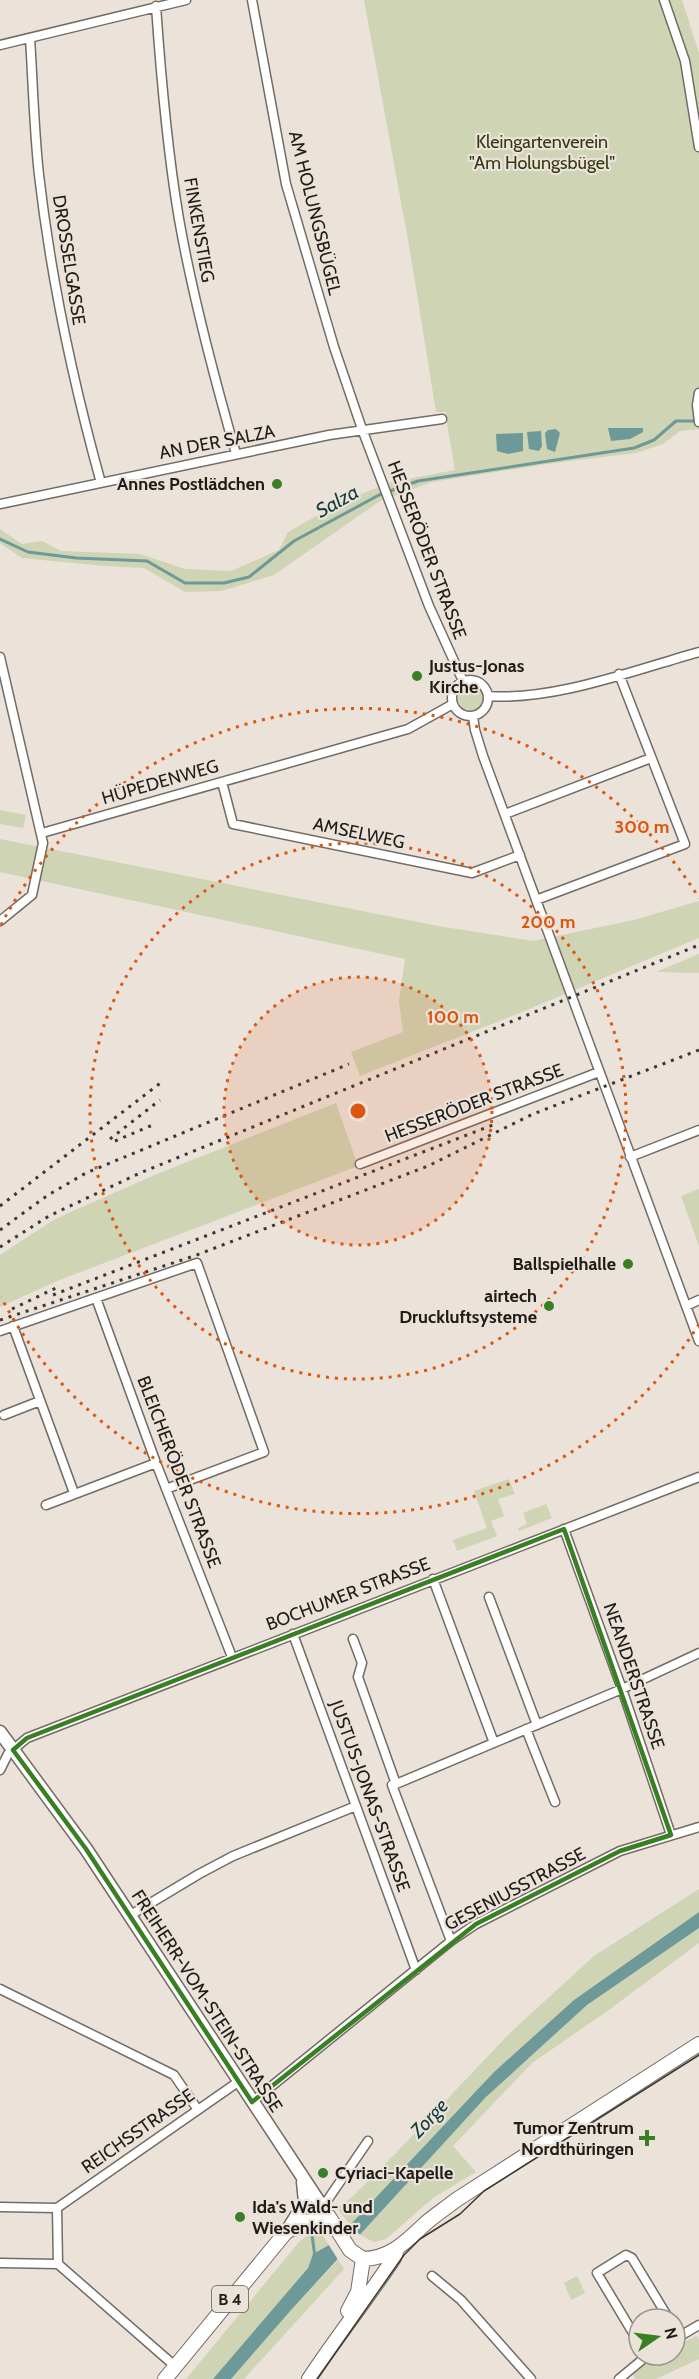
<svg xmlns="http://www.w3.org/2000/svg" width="699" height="2379" font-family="Cabin,sans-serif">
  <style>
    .green { fill: #ced4b4 }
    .water { fill: #6d9998 }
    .pier { fill: #ebe2da }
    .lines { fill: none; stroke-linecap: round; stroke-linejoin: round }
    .stream { stroke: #6d9998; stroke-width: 3 }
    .street-casing { stroke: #746b64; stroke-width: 11 }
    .secondary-casing { stroke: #746b64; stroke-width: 15 }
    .primary-casing { stroke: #746b64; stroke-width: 16 }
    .street { stroke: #fff; stroke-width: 8 }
    .secondary { stroke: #fff; stroke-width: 12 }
    .primary { stroke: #fff; stroke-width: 14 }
    .tram { stroke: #3c3733; stroke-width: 1.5 }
    .rail { stroke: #3c3733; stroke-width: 3; stroke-dasharray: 3 6; stroke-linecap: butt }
    .marked { fill: none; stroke: #397f23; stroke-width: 4.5; stroke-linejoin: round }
    .ring { fill: none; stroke: #de560d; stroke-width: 3; stroke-dasharray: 3 6 }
    .poi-dot { fill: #397f23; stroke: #ebe2da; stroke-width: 2 }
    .labels { text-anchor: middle; stroke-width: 4.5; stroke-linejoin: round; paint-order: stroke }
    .shield { fill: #ebe2da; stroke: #5d5753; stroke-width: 1.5 }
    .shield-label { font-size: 16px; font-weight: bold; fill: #201c19 }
    .park-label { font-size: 18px; fill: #34380e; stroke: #ebe2da }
    .street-label { font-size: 18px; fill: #201c19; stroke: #ebe2da }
    .poi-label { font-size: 18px; font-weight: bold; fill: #201c19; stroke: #ebe2da; text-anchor: end }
    .water-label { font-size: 20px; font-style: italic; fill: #123c3d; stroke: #ebe2da }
    .centre { fill: #de560d; stroke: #ebe2da; stroke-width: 3 }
    .ring-label { font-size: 18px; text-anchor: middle; font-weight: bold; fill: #de560d; stroke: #ebe2da; stroke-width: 4.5; stroke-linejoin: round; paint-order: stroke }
  </style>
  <rect width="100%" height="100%" fill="#ebe2da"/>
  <path class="green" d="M364,0H682L699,53V429L680,431L663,444L636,453L554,463L432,482L380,501L274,575L221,591L185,592L144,568L105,566L22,558L0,543V529L22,544L42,541L61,551L140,554L185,569L231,571L279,550L288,532L341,502L392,482L455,470L445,412H436L410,251Z
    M458 697a13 13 0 1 1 26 0a13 13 0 1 1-26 0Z
    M0,810L26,815L23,828L0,824Z
    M0,839L438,926L533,941L634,920L699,901V938L517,1014L360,1076L351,1052L403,1032L399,1001L405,959L0,872Z
    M699,954V973L656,972Z
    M336,1103L358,1166L57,1281L0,1307V1255L52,1221L73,1211L157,1174Z
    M699,1189V1246L681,1196Z
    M509,1479L515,1494L498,1499L504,1516L491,1521L497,1536L457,1551L453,1540L487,1528L474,1491Z
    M546,1504L552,1518L519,1531L518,1528L527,1524L523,1513Z
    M699,1889V1912L574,2000L494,2072L350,2225L337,2208L352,2197L396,2153L511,2032L594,1956Z
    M699,1928V1943L606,2012L532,2063L453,2146L476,2172L433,2198L386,2239L374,2242L360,2235L486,2097L587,2005Z
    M318,2228L329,2245L313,2255L308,2268L213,2379H186L300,2241Z
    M338,2260L344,2269L244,2379H231L292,2309Z
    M577,2276L585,2293L571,2300L564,2283Z
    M697,2336L699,2340V2359L656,2379H636L633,2375C649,2358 651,2355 675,2355V2346Z"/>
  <path class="water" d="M608,428H643V432L630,439L611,441Z
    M556,429L560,433L555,452L547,449L545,433L548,430Z
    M541,431L542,446L539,451L529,449L527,432Z
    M523,433V451L508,454L497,451L496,434Z
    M699,1912V1928L587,2005L486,2097L292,2309L231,2379H213L308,2268L313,2254L329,2245L350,2225L494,2072L574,2000Z"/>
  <path class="pier" d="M348,2222L362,2237L340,2263L327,2242Z"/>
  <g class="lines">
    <path class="stream" d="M0,539L28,552L76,558L147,561L185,583H224L249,577L294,541L379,495L418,481L634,448L654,440L676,421H697
      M312,2235L315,2257"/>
    <g class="street-casing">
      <path id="street" d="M252,0L286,184L334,347L362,429L429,606L463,681
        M664,0L685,61L699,147
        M156,6C161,78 167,149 179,219C193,299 214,377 236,454
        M30,38C33,84 34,130 39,175C51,279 73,382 101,483
        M0,45L186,0
        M699,393L697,405L699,422
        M0,504L329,435L442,419
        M0,657L43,843L32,895L0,921
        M452 698a18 18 0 1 1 36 0a18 18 0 1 1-36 0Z
        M488,696C555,701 634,670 699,652
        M473,716L475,730L483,756L699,1341
        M222,782L233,824L472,873L520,855
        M505,814L651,758
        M42,833L408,729L453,704
        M536,900L685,844L619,674
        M630,1157L699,1130
        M360,1164L599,1072
        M96,1298L156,1463L232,1657
        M686,1306L699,1300
        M13,1326L74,1493
        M0,1331L197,1263L264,1452L166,1489
        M4,1415L40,1401
        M46,1505L156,1463
        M564,1529L622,1689L671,1835
        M433,1579L494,1743
        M489,1597L537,1725
        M293,1634L416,1970
        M353,1639L362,1663L358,1677L396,1784L392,1785L451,1941
        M526,1729L555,1802
        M0,1770L8,1754L27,1738L699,1477
        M396,1784L622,1689L699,1653
        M129,1916L199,1874L233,1856L356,1806
        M0,1989L174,2075L198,2110
        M252,2102L451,1941L476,1924L620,1851L699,1827
        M0,2207L57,2208
        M57,2208L238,2082
        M57,2208L58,2264
        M322,2208L368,2141
        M0,2263L58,2264
        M58,2264L176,2367
        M432,2276L461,2300L531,2379
        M675,2339L699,2325
        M639,2343L597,2273L626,2255L632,2258L669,2319
        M619,2379L648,2355"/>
    </g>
    <g class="secondary-casing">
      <path id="secondary" d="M0,1732L86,1849L329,2217
        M287,2231L305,2202L303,2182"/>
    </g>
    <g class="primary-casing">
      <path id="primary" d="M348,2311L358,2292L363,2259
        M165,2379L286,2232L304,2222L329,2217L350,2250L363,2259C392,2258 406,2241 426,2223C435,2215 446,2208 456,2200L699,2044
        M309,2379C336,2338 367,2299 394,2258L397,2249"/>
    </g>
    <use href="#street" class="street"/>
    <use href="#secondary" class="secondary"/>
    <use href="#primary" class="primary"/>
    <path class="tram" d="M317,2379L404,2255L420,2239L460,2214L484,2191L699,2055"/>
    <path class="rail" d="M110,1139L160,1100
      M115,1141L155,1124
      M0,1206L163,1081
      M0,1230L48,1195L86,1173L349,1064
      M0,1247L49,1216L140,1173L699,945
      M53,1295L498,1123
      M12,1309L58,1287
      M0,1320L194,1256L428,1166L533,1114L699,1050"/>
  </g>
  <path class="marked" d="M564,1529L671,1835L620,1851L476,1924L252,2102L86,1849L13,1750L27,1738Z"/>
  <circle cx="358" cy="1111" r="134" fill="#de560d" fill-opacity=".12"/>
  <g class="ring">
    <circle cx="358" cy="1111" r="134"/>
    <circle cx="358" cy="1111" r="268"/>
    <path d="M699 1324A402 402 0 0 1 1 1297M1 925A402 402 0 0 1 699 898"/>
  </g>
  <g class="poi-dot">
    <circle cx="277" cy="484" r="6"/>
    <circle cx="417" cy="676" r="6"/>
    <circle cx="628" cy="1264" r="6"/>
    <circle cx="549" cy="1306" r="6"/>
    <path d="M644 2129h6v6h6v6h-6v6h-6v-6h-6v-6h6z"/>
    <circle cx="323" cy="2173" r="6"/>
    <circle cx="240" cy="2217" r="6"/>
  </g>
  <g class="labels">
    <rect class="shield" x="212" y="2286" width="36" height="26" rx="4.5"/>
    <g class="shield-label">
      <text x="230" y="2305">B 4</text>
    </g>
    <g class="park-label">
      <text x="542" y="148">Kleingartenverein<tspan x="542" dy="21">"Am Holungsbügel"</tspan></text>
    </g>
    <g class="street-label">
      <text transform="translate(315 213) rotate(76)" y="6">AM HOLUNGSBÜGEL</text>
      <text transform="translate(199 230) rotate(80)" y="6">FINKENSTIEG</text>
      <text transform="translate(69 260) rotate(81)" y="6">DROSSELGASSE</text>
      <text transform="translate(217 442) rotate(-11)" y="6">AN DER SALZA</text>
      <text transform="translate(427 550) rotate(69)" y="6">HESSERÖDER STRASSE</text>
      <text transform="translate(160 782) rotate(-16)" y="6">HÜPEDENWEG</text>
      <text transform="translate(359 833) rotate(12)" y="6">AMSELWEG</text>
      <text transform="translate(474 1103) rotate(-21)" y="6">HESSERÖDER STRASSE</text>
      <text transform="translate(179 1472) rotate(69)" y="6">BLEICHERÖDER STRASSE</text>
      <text transform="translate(348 1594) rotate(-21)" y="6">BOCHUMER STRASSE</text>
      <text transform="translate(634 1676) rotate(71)" y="6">NEANDERSTRASSE</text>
      <text transform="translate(370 1796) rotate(70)" y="6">JUSTUS-JONAS-STRASSE</text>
      <text transform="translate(515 1889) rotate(-28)" y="6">GESENIUSSTRASSE</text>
      <text transform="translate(207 2001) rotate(57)" y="6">FREIHERR-VOM-STEIN-STRASSE</text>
      <text transform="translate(138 2131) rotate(-35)" y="6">REICHSSTRASSE</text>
    </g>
    <g class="poi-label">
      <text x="265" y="490">Annes Postlädchen</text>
      <text x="429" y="672" text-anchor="start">Justus-Jonas<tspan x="429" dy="21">Kirche</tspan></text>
      <text x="616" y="1270">Ballspielhalle</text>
      <text x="537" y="1302">airtech<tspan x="537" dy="21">Druckluftsysteme</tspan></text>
      <text x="634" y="2134">Tumor Zentrum<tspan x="634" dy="21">Nordthüringen</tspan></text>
      <text x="335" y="2179" text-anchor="start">Cyriaci-Kapelle</text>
      <text x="252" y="2213" text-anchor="start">Ida's Wald- und<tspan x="252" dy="21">Wiesenkinder</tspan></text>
    </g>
    <g class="water-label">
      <text transform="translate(337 501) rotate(-29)" y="7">Salza</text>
      <text transform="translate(429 2118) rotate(-47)" y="7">Zorge</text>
    </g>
  </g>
  <circle cx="358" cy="1111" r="9" class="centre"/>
  <g class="ring-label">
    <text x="642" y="833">300 m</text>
    <text x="548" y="928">200 m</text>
    <text x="453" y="1023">100 m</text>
  </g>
  <g transform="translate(657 2337) rotate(76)"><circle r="28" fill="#ebe2da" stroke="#9a938d" stroke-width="1.5"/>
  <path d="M0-4.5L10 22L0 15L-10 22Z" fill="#397f23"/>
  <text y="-9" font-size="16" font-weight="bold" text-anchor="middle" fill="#201c19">N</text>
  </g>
</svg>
